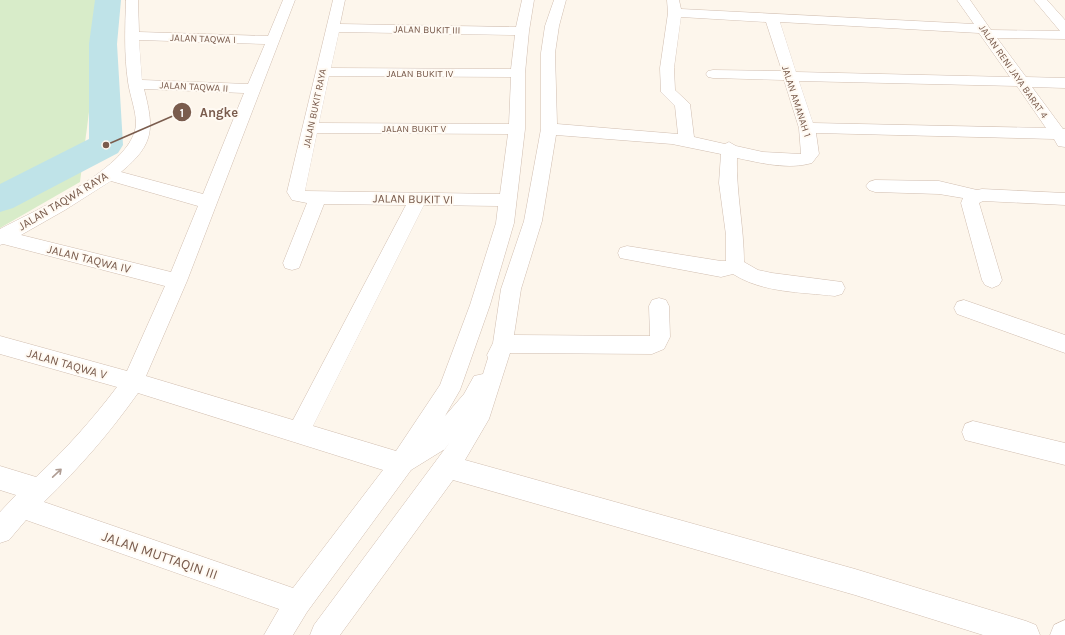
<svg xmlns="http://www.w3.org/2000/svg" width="1065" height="635" font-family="Karla,sans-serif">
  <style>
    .green { fill: #d8ecc9 }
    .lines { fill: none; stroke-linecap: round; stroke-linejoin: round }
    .river { fill: #bfe3e8; fill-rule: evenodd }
    .street-casing { stroke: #d1beb0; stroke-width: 1 }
    .street { fill: #fff; fill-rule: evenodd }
    .oneway { stroke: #af9d94 }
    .labels { text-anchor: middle; stroke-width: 4; stroke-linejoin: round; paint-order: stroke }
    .far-street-label { font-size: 10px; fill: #7a5c4d; stroke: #fffaf3 }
    .street-label { font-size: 12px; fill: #7a5c4d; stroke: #fffaf3 }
    .near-street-label { font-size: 14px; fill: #7a5c4d; stroke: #fffaf3 }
    .leader { fill: none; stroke: #7a5c4d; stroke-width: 1.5 }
    .callout-dot { fill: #7a5c4d; stroke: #fffaf3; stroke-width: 1.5 }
    .mark-label { font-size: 12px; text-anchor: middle; font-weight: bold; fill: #fff }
    .callout-label { font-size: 13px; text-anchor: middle; font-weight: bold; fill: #7a5c4d; stroke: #fffaf3; stroke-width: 4; stroke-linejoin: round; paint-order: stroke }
  </style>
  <rect width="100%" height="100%" fill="#fdf6ec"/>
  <path class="green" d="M0,0H102L100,26L80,182L0,228Z"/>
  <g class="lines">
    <path class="river" d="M95,0H121L117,44L123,145L118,153L13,208L0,212V184L89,139V44Z"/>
    <g class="street-casing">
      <path id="street" d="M126,0H138L139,32L268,36L283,0H295L187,281L146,376L293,420L406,205L324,204L299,268L292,270L285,268L283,263L307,203L292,200L287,192L333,0H345L340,24L516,27L522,0H534L529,31L525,73V129L514,223L490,305L460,390L445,416L464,394L474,376L483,374L488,358L487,355L493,343L501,289L524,221L541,129V53L545,26L554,0H566L559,26L555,53L557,124L678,134L675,106L661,92L660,68L668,13L667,0H679L681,9L974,24L957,0H970L991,30L1060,31L1034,0H1047L1065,20V39L997,38L1026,77L1065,78V88L1032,87L1063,129H1065V147L1058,146L1054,139L816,133L819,154L812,163C788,170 761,163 737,158C736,193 744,227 744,262L758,270L772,273L842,282L845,288L842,294L835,296C801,292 763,293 733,274L721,277L620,258L618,253L620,248L627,246L721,261H726V235L719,183L721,154L672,144L556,135L542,221L521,289L514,335L650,336L649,306L652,300L659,298L666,300L669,306L670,337L664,349L652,354L510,353L489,419L465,460L855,569L1026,621L1036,625L1040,635H983L855,595L453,480L340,635H310L314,625L450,442L445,449L411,470L307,612L293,635H264L279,609L26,520L9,540L0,543V512L16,495L0,490V466L36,477C66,449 92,420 117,387L0,354V336L127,371L165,286L3,244L0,245V229C34,211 134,167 136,124C136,110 130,96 128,82C124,55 125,27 126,0ZM681,17L766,22L782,71L713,70L708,71L706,74L708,77L713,78L784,80L799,128L801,154L763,152L736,146L729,142L725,144L694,137L690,104L675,90L674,68ZM780,22L979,33L1010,77L796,72ZM339,32L515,35L511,69L331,68ZM139,40L265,44L248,84L142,80ZM329,76L511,77L509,124L319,123ZM799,81L1017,86L1046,128L813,123ZM144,89L244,93L203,194L121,172C155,144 154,128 144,89ZM317,133L508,134L500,194L305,191ZM111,181L198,206L171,272L21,235L65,210ZM424,205L498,206L496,223L470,305L440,385L396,451L313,426ZM138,393L383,470L293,588L44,502C81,466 108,435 138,393Z
        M875,180L939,181L977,190L982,189L1065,193V205L983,201L979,203L1002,280L999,285L992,288L985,285L982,280L961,203L963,198L939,194L875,192L869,190L866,186L869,182Z
        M964,300L1065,335V353L957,314L954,308L957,302Z
        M973,421L1065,443V465L965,440L962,432L965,424Z
        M1065,620V635H1050L1054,625Z"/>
    </g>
    <use href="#street" class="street"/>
  </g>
  <defs><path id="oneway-shaft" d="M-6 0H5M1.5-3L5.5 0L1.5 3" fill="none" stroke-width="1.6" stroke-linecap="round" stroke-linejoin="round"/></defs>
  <use class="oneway" href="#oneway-shaft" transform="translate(57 473) rotate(-43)"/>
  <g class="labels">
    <g class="far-street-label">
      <text transform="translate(427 29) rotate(1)" y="4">JALAN BUKIT III</text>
      <text transform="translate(203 38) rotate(2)" y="4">JALAN TAQWA I</text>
      <text transform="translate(1014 71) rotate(55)" y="4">JALAN RENI JAYA BARAT 4</text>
      <text x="420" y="77">JALAN BUKIT IV</text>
      <text transform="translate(194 86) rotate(3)" y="4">JALAN TAQWA II</text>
      <text transform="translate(797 101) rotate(72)" y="4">JALAN AMANAH 1</text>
      <text transform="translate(314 108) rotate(-78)" y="4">JALAN BUKIT RAYA</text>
      <text x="414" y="132">JALAN BUKIT V</text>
    </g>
    <g class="street-label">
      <text transform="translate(413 199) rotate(1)" y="4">JALAN BUKIT VI</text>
      <text transform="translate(63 201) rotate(-31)" y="4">JALAN TAQWA RAYA</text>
      <text transform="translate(89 259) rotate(14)" y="4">JALAN TAQWA IV</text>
      <text transform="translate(67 364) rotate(16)" y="4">JALAN TAQWA V</text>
    </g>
    <g class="near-street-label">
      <text transform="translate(160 555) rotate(19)" y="5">JALAN MUTTAQIN III</text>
    </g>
  </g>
  <path class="leader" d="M106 145L182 112"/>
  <g class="callout-dot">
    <circle cx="106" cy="145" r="4"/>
    <circle cx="182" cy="112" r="10"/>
  </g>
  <g class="mark-label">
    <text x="182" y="117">1</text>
  </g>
  <g class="callout-label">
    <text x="219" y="117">Angke</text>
  </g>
</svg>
